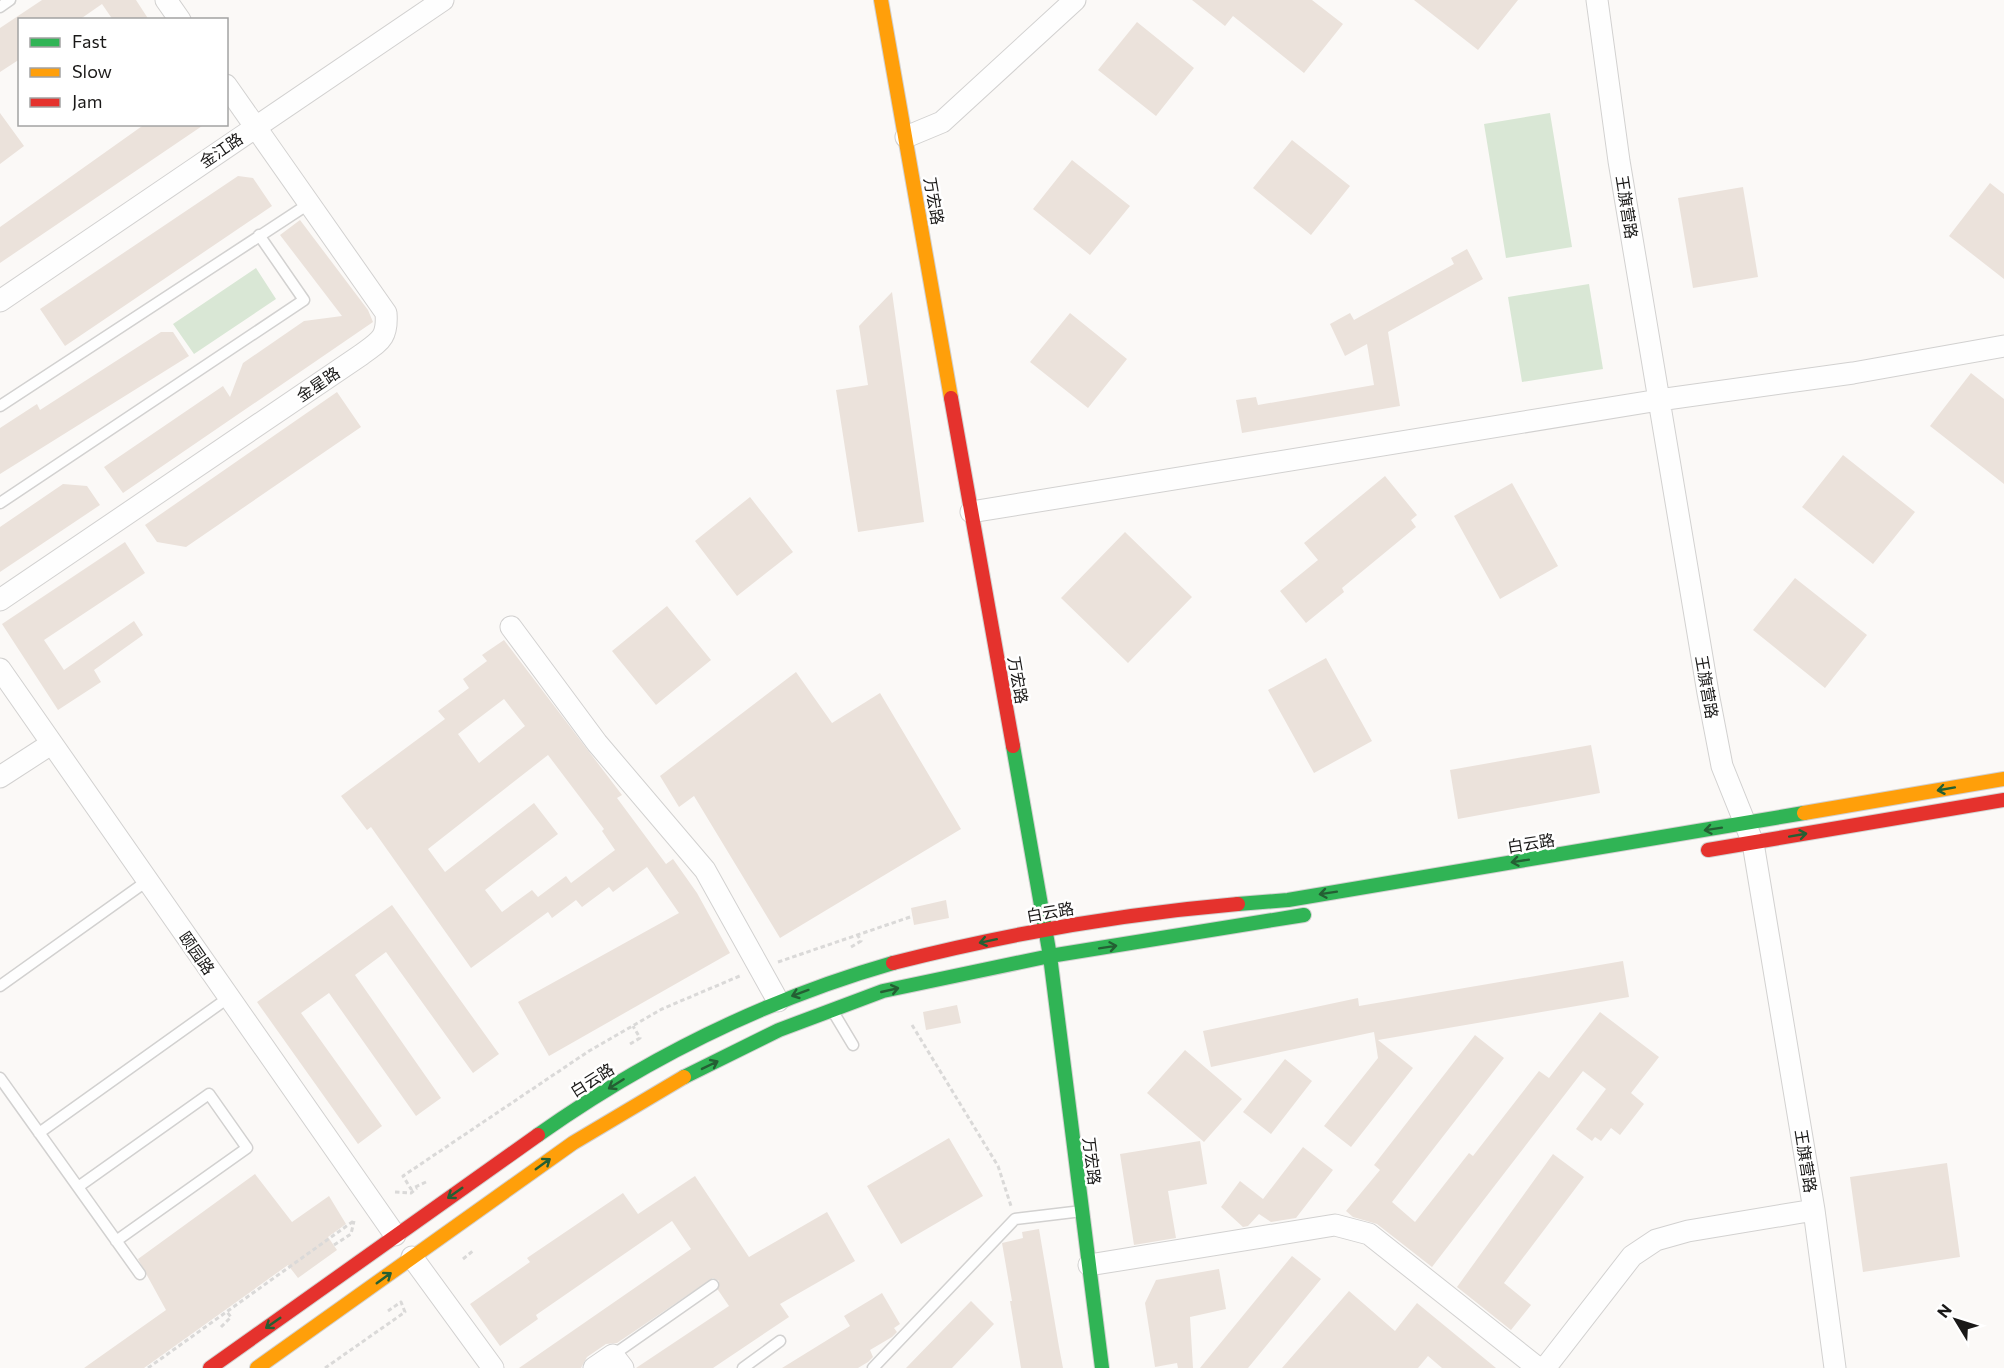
<svg xmlns="http://www.w3.org/2000/svg" width="2004" height="1368" font-family="Commissioner,'Noto Sans SC',sans-serif">
  <style>
    .green { fill: #d9e7d5 }
    .building { fill: #ebe2db; fill-rule: evenodd }
    .lines { fill: none; stroke-linecap: round; stroke-linejoin: round }
    .lane-casing { stroke: #d2d1d0; stroke-width: 13 }
    .street-casing { stroke: #d2d1d0; stroke-width: 23 }
    .fast-casing { stroke: #d2d1d0; stroke-width: 16 }
    .slow-casing { stroke: #d2d1d0; stroke-width: 16 }
    .jam-casing { stroke: #d2d1d0; stroke-width: 16 }
    .path { stroke: #dad9d8; stroke-width: 3; stroke-dasharray: 4.5 3; stroke-linecap: butt }
    .lane { stroke: #fefefe; stroke-width: 10 }
    .street { stroke: #fefefe; stroke-width: 21 }
    .fast { stroke: #30b455; stroke-width: 14 }
    .slow { stroke: #ff9f0a; stroke-width: 14 }
    .jam { stroke: #e5322d; stroke-width: 14 }
    .oneway { stroke: #245f33 }
    .labels { text-anchor: middle; stroke-width: 5; stroke-linejoin: round; paint-order: stroke }
    .street-label { font-size: 16px; fill: #1a1918; stroke: #fff }
  </style>
  <rect width="100%" height="100%" fill="#fbf9f7"/>
  <path class="green" d="M1550,113L1572,247L1506,258L1484,124Z
    M256,268L276,299L194,354L173,324Z
    M1589,284L1603,369L1522,382L1508,297Z"/>
  <path class="building" d="M42,0H136L149,20H113L102,4L79,20H20V59L0,72V28Z
    M1192,0H1312L1343,24L1304,73L1233,16L1225,26Z
    M1414,0H1518L1478,50Z
    M1137,22L1194,68L1156,116L1098,70Z
    M0,113L24,146L0,164Z
    M145,124H205L0,263V227Z
    M1292,140L1350,186L1311,235L1253,188Z
    M1072,160L1130,206L1090,255L1033,209Z
    M238,176L253,178L272,206L65,346L40,309Z
    M1990,183L2004,194V279L1949,236Z
    M1743,187L1758,277L1693,288L1678,198Z
    M300,220L368,310L373,322L123,493L104,467L223,386L230,397L243,363L304,321L342,316L280,235Z
    M1467,249L1483,279L1388,332L1400,406L1242,433L1236,400L1256,397L1258,405L1374,385L1367,344L1345,356L1330,324L1350,313L1354,320L1454,264L1451,258Z
    M892,292L924,522L858,532L836,390L868,385L859,326Z
    M1070,313L1127,359L1088,408L1030,362Z
    M161,332H173L189,356L0,474V428L37,404L40,410Z
    M1971,373L2004,399V484L1930,426Z
    M337,392L361,427L186,547L157,542L145,525Z
    M1843,455L1915,512L1873,564L1802,507Z
    M1385,476L1417,515L1411,520L1416,527L1342,588L1344,592L1306,623L1280,591L1318,560L1304,543Z
    M1512,483L1558,566L1500,599L1454,516Z
    M63,484L87,486L100,505L0,572V527Z
    M750,497L793,552L737,596L695,541Z
    M1125,532L1192,597L1128,663L1061,598Z
    M125,542L145,573L44,640L64,670L134,621L143,635L94,670L101,682L58,710L2,624Z
    M1795,578L1867,635L1825,688L1753,630Z
    M667,606L711,660L656,705L612,651Z
    M504,640L622,795L617,798L666,864L673,859L697,893L730,953L549,1056L518,1002L679,913L647,867L613,892L609,887L582,907L576,900L552,918L548,912L471,968L371,827L367,830L341,796L445,719L438,711L469,688L463,679L487,661L482,655ZM504,699L525,726L479,763L458,734ZM548,755L604,829L602,831L615,850L571,883L566,876L538,897L532,890L502,912L485,890L558,834L534,803L445,872L428,849Z
    M1326,658L1372,741L1314,773L1268,690Z
    M796,672L832,723L880,693L961,829L780,938L694,796L679,807L660,776Z
    M1591,745L1600,793L1458,819L1450,770Z
    M946,900L949,918L914,925L911,908Z
    M392,905L499,1054L473,1073L386,952L355,975L441,1098L416,1116L329,993L301,1013L382,1126L358,1144L257,1002Z
    M1623,961L1629,997L1378,1040L1413,1068L1351,1147L1324,1126L1378,1058L1374,1032L1211,1067L1203,1031L1358,998L1359,1006Z
    M957,1005L961,1023L926,1030L923,1012Z
    M1600,1012L1659,1057L1631,1093L1644,1104L1620,1135L1611,1128L1601,1141L1595,1137L1592,1141L1576,1129L1606,1089L1583,1071L1432,1267L1377,1224L1353,1217L1346,1211L1380,1170L1374,1165L1475,1035L1504,1058L1392,1202L1415,1222L1469,1153L1473,1156L1539,1071L1549,1078Z
    M1185,1050L1242,1099L1204,1142L1147,1093Z
    M1285,1059L1312,1081L1271,1134L1243,1112Z
    M949,1138L983,1196L901,1244L867,1186Z
    M1200,1141L1207,1184L1168,1191L1176,1238L1134,1245L1120,1154Z
    M1303,1147L1333,1170L1296,1218L1271,1222L1259,1214L1248,1226L1243,1227L1221,1207L1240,1181L1263,1199Z
    M1553,1154L1584,1177L1504,1283L1531,1305L1511,1330L1457,1287Z
    M1947,1163L1960,1257L1863,1272L1850,1177Z
    M255,1174L292,1222L329,1196L346,1224L328,1237L337,1250L298,1278L288,1265L144,1368H84L166,1310L138,1259Z
    M695,1176L749,1257L827,1212L855,1261L780,1304L789,1317L713,1368H636L729,1306L718,1290L719,1281L713,1278L617,1343L606,1344L587,1357L581,1368H519L691,1249L672,1221L536,1315L538,1319L500,1346L470,1304L530,1262L527,1258L623,1193L638,1214Z
    M1039,1229L1059,1347L1063,1368H1021L1010,1301H1012L1002,1243L1023,1238L1022,1232Z
    M1292,1256L1321,1279L1248,1368H1200Z
    M1219,1269L1226,1309L1190,1317L1193,1368H1178L1177,1363L1155,1367L1145,1303L1156,1280Z
    M1349,1291L1395,1331L1417,1303L1496,1368H1442L1428,1356L1418,1368H1282Z
    M882,1293L900,1324L894,1328L897,1332L892,1337L870,1350L873,1357L868,1362L858,1368H782L850,1326L844,1316Z
    M971,1301L994,1324L952,1368H906Z"/>
  <g class="lines">
    <g class="lane-casing">
      <path id="lane" d="M0,7L10,0
        M0,406L310,203
        M0,503L304,300L259,235
        M0,986L147,881
        M832,1010L853,1045
        M0,1078L140,1274
        M39,1133L228,998
        M78,1187L209,1094L247,1148L116,1241
        M613,1355L713,1285
        M743,1368L780,1341
        M873,1368L1015,1219L1082,1211"/>
    </g>
    <g class="street-casing">
      <path id="street" d="M166,0L180,20
        M1597,0L1619,161L1708,693L1722,766L1753,843L1814,1210L1835,1368
        M906,137L942,122L1075,0
        M0,301L443,0
        M971,512L1659,400L1853,373L2004,346
        M0,600L361,355C380,341 388,338 386,313L226,85
        M511,627L597,743L705,870L778,1001
        M0,669L395,1235
        M0,777L51,744
        M412,1257L493,1368
        M1089,1265L1335,1225L1369,1234L1538,1368
        M594,1368L613,1355L623,1368
        M1545,1368L1632,1256L1656,1240L1688,1231L1814,1210"/>
    </g>
    <g class="fast-casing">
      <path id="fast" d="M1013,746L1050,956L1102,1368
        M1238,904L1288,900L1804,813
        M684,1077L779,1030L883,991L1050,956L1304,915
        M538,1135C647,1058 764,1000 893,963"/>
    </g>
    <g class="slow-casing">
      <path id="slow" d="M881,0L951,398
        M1804,813L2004,779
        M257,1368L573,1143L684,1077"/>
    </g>
    <g class="jam-casing">
      <path id="jam" d="M951,398L1013,746
        M1708,850L2004,800
        M893,963C1006,934 1121,914 1238,904
        M210,1368L538,1135"/>
    </g>
    <path class="path" d="M851,947L861,941L857,934
      M778,962L913,916
      M912,1025L998,1166L1011,1206
      M630,1044L640,1038L633,1026
      M426,1182L411,1189L403,1176L589,1051L662,1009L742,975
      M395,1192L411,1193L417,1188
      M334,1245L351,1234L354,1221
      M463,1259L474,1250
      M221,1327L231,1317L227,1312
      M148,1368L355,1220
      M325,1368L405,1312L401,1302L388,1311"/>
    <use href="#lane" class="lane"/>
    <use href="#street" class="street"/>
    <use href="#fast" class="fast"/>
    <use href="#slow" class="slow"/>
    <use href="#jam" class="jam"/>
  </g>
  <defs><path id="oneway-shaft" d="M-6 0H5M1.5-3L5.5 0L1.5 3" fill="none" stroke-width="1.6" stroke-linecap="round" stroke-linejoin="round" transform="scale(1.5)"/></defs>
  <g class="oneway">
    <use href="#oneway-shaft" transform="translate(1946 789) rotate(170)"/>
    <use href="#oneway-shaft" transform="translate(1713 829) rotate(171)"/>
    <use href="#oneway-shaft" transform="translate(1798 835) rotate(-10)"/>
    <use href="#oneway-shaft" transform="translate(1520 861) rotate(171)"/>
    <use href="#oneway-shaft" transform="translate(1328 893) rotate(171)"/>
    <use href="#oneway-shaft" transform="translate(988 941) rotate(168)"/>
    <use href="#oneway-shaft" transform="translate(1108 947) rotate(-9)"/>
    <use href="#oneway-shaft" transform="translate(890 990) rotate(-13)"/>
    <use href="#oneway-shaft" transform="translate(800 993) rotate(160)"/>
    <use href="#oneway-shaft" transform="translate(710 1065) rotate(-26)"/>
    <use href="#oneway-shaft" transform="translate(616 1084) rotate(148)"/>
    <use href="#oneway-shaft" transform="translate(543 1164) rotate(-36)"/>
    <use href="#oneway-shaft" transform="translate(455 1193) rotate(145)"/>
    <use href="#oneway-shaft" transform="translate(384 1278) rotate(-36)"/>
    <use href="#oneway-shaft" transform="translate(273 1323) rotate(145)"/>
  </g>
  <g class="labels">
    <g class="street-label">
      <text transform="translate(221 150) rotate(-34)" y="6">金江路</text>
      <text transform="translate(934 201) rotate(80)" y="6">万宏路</text>
      <text transform="translate(1627 207) rotate(81)" y="6">王旗营路</text>
      <text transform="translate(318 384) rotate(-34)" y="6">金星路</text>
      <text transform="translate(1018 680) rotate(80)" y="6">万宏路</text>
      <text transform="translate(1707 687) rotate(80)" y="6">王旗营路</text>
      <text transform="translate(1531 843) rotate(-9)" y="6">白云路</text>
      <text transform="translate(1050 912) rotate(-10)" y="6">白云路</text>
      <text transform="translate(197 953) rotate(55)" y="6">颐园路</text>
      <text transform="translate(592 1080) rotate(-32)" y="6">白云路</text>
      <text transform="translate(1092 1161) rotate(83)" y="6">万宏路</text>
      <text transform="translate(1806 1161) rotate(81)" y="6">王旗营路</text>
    </g>
  </g>
  <rect x="18" y="18" width="210" height="108" fill="#ffffff" stroke="#a3a3a3" stroke-width="1.5"/>
  <rect x="30" y="38" width="30" height="9" fill="#30b455" stroke="#a3a3a3" stroke-width="1.5"/>
  <text x="72" y="48" font-size="18" fill="#1a1918">Fast</text>
  <rect x="30" y="68" width="30" height="9" fill="#ff9f0a" stroke="#a3a3a3" stroke-width="1.5"/>
  <text x="72" y="78" font-size="18" fill="#1a1918">Slow</text>
  <rect x="30" y="98" width="30" height="9" fill="#e5322d" stroke="#a3a3a3" stroke-width="1.5"/>
  <text x="72" y="108" font-size="18" fill="#1a1918">Jam</text>
  <g transform="translate(1956 1320) rotate(308)" stroke="#ffffff" stroke-width="4.5" paint-order="stroke">
  <path d="M0-4.5L10 22L0 15L-10 22Z" fill="#1a1918"/>
  <text y="-9" font-size="16" font-weight="bold" text-anchor="middle" fill="#1a1918">N</text>
  </g>
</svg>
